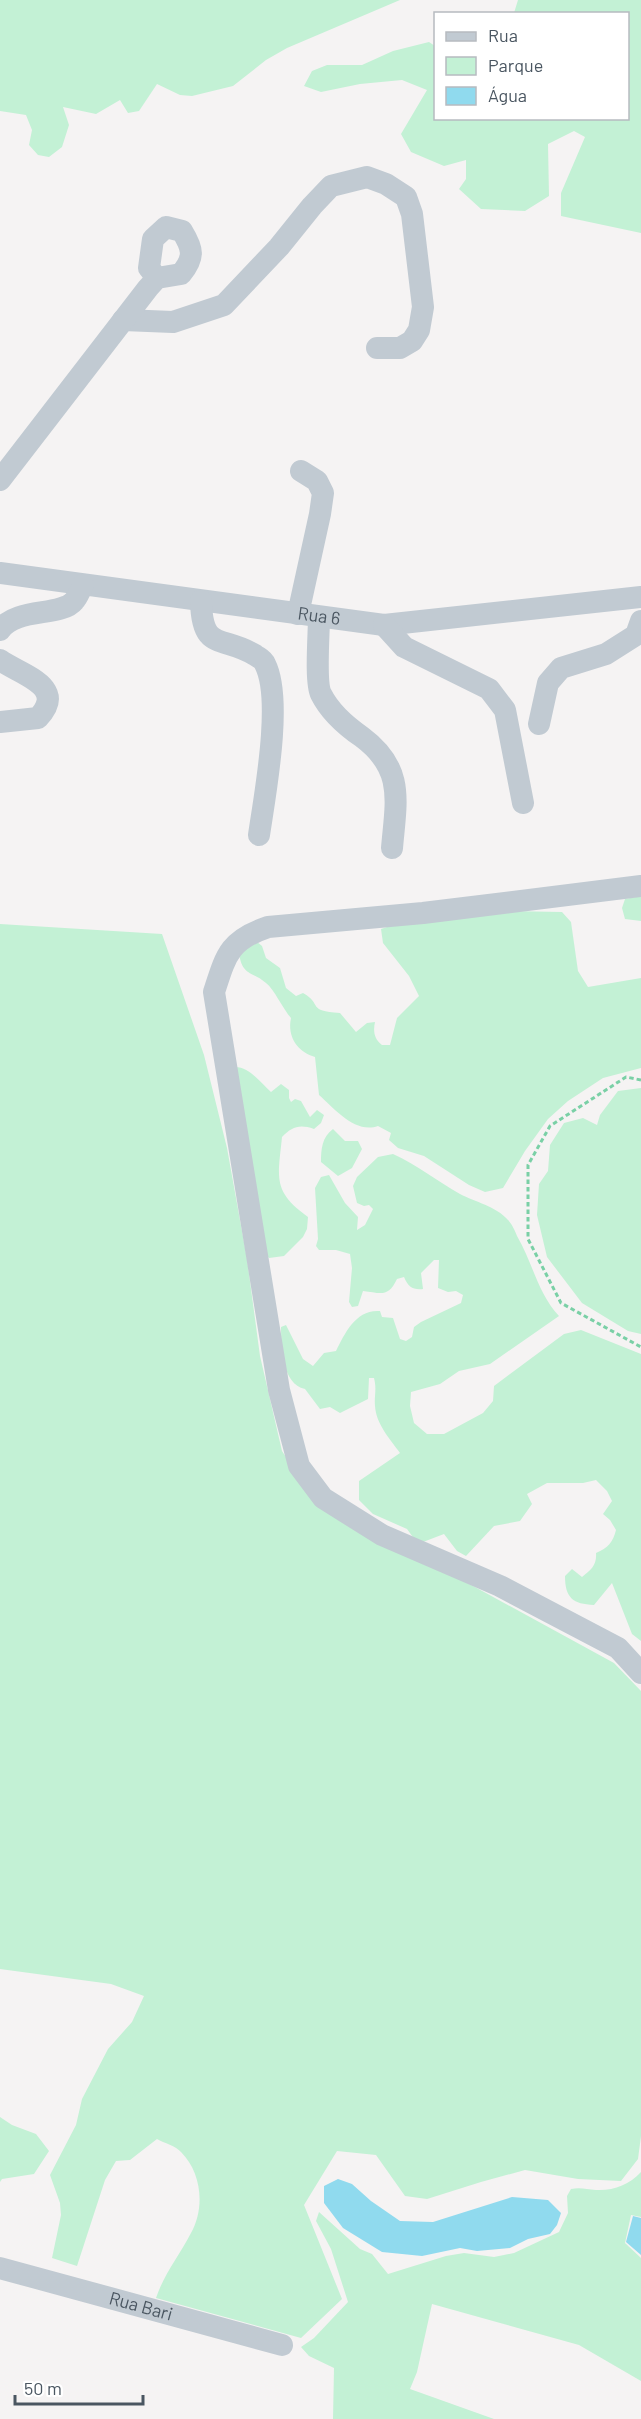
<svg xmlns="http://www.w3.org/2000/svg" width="641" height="2419" font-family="Barlow,sans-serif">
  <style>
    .green { fill: #c3f1d5 }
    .water { fill: #90daee }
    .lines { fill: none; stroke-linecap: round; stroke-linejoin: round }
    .path { stroke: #7ad0a6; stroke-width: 3; stroke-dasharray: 4.5 3; stroke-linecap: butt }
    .minor { stroke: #c1cad2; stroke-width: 22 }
    .labels { text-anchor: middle; stroke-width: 5; stroke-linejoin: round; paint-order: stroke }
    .street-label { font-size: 18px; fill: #4a5661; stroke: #fff }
  </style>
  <rect width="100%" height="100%" fill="#f5f3f3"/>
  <path class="green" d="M0,0H400L287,48L266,60L233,86L192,96L180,95L157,84L139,111L128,113L120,100L96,114L63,107L69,125L62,147L49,157L38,155L29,145L32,130L26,115L0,111Z
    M518,0H641V233L561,216V193L585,137L574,131L548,144L549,196L525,211L481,209L459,189L466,179V160L444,166L411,152L401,134L427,90L402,80L360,84L321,92L304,86L312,71L327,65H362L393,51L429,42L435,46L436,118H628V14L514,13Z
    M641,896V921L625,919L622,908L625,899Z
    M504,911L562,912L571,922L578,971L588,987L641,978V1068L603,1078L568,1101L548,1119L525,1151L503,1188L485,1192L469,1185L424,1156L398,1148L389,1140L391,1133L378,1126C355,1134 335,1109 319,1095L315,1057C297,1052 287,1036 291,1018C283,1009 274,989 266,983C252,971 242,976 239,953L256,941L262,946L266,958L280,968L286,988L296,996L303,993C323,1004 306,1011 340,1013L356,1032L367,1023L375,1022C373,1031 374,1039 382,1045H390L397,1018L419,996L409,976L383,943L381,929L399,923Z
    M0,924L162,934L204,1055L227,1148L247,1259L260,1356L282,1451L317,1505L475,1587L614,1663L641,1691V2136L638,2159L621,2181L578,2179L525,2170L481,2182L427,2199L405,2196L376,2155L337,2151L304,2205L342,2299L301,2338L156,2298C164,2274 179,2256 191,2233C205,2208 202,2173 181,2152C176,2146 164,2143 157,2139L130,2160L116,2161L105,2180L77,2266L52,2258L61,2215L60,2203L50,2175L76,2125L82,2099L108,2049L132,2022L144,1996L111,1984L0,1969Z
    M234,1067C249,1066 261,1083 271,1092L281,1084L289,1090V1098L291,1102L295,1099L301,1101L310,1117L317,1110L324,1115L321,1123L314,1129C299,1124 292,1127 282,1137C278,1178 272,1191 308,1217L307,1229L303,1237L284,1256L269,1258L260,1246Z
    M641,1088V1334L628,1331L582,1303L547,1257L537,1215L539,1184L548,1171L550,1145L564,1123L583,1118L597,1125L600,1115L618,1091Z
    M333,1129L345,1141H358L362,1149L352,1168L338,1176L321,1162C321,1149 322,1137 333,1129Z
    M393,1154C417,1165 437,1181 460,1194C475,1202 496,1206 508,1220C512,1224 515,1231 517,1236C533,1263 537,1292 559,1316L490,1364L459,1371L440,1384L411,1392L410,1406L414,1423L427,1434H444L483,1413L493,1401L494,1386L564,1334L581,1330L641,1354V1641L632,1634L612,1583L594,1605C573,1604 565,1598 565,1576L572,1569L582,1577C591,1570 597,1565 596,1553C608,1548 613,1542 616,1530L610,1520L603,1514L612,1501L607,1491L596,1480L583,1483H547L527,1494L532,1504L520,1521L494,1526L466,1556L457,1551L444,1534L423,1542L415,1540L407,1529L373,1514L359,1500V1481L400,1453C390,1439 376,1424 375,1406C374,1395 377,1390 374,1378H369L368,1399L340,1413L330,1407L320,1409L305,1389C282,1384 281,1347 281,1327L286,1325L303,1359L313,1366L324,1353L336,1351C345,1333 356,1309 380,1311L382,1317L393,1318L400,1339L406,1341L412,1337L414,1327L421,1322L461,1303L463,1295L456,1291L448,1292L438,1288L439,1260H434L421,1273L423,1289C413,1290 408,1287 404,1277L397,1279C388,1298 381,1293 363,1291L358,1306L352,1307L349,1302L352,1268L350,1254L336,1250H319L316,1246L318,1239L315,1188L321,1177L329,1175L345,1203L358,1217L357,1230L365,1225L373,1209L369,1205L364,1206L357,1203L353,1186L357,1177L378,1157Z
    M0,2117L12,2125L36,2134L49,2151L34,2174L2,2179L0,2182Z
    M641,2172V2217L631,2215L625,2243L641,2258V2381L579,2345L432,2304L417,2372L410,2389L494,2419H333L334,2368L309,2356L301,2347L314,2338L348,2302L331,2249L316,2221L319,2212L360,2249L372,2254L388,2274L446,2256L464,2253L494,2257L514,2253L559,2232L568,2213L567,2196L571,2189C580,2187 586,2189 596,2190C613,2191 629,2185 641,2172Z"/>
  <path class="water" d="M338,2179L352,2184L371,2201L400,2221L433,2222L512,2197L548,2200L561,2213L557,2225L550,2234L528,2239L510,2248L477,2251L460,2248L422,2256L382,2252L343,2228L324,2203V2186Z
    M633,2216L641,2218V2255L626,2242Z"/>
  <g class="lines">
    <path class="path" d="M641,1080L626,1077L550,1126L528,1165V1239L561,1303L641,1347"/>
    <g class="minor">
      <path d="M123,320L173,322L224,305L279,247L312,206L331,186L367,177L386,184L406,197L412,214L423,307L419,330L412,341L400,348H377"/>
      <path d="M0,480L148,288L157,278L181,274C195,257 193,249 182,231L166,227L153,239L149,268L157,278"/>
      <path id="s1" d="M0,573L384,625L641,597"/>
      <path d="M201,601C202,652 222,635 255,655C259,658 263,659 265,664C283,699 265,794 259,835"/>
      <path d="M298,614L320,514L323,493L317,481L301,471"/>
      <path d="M319,617C319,633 315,682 321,694C330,712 346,726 362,737C405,769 396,801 392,848"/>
      <path d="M384,625L404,647L489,689L505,710L523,803"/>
      <path d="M0,630C16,607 61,617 74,601C78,597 80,590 83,585"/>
      <path d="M0,660C21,675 68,686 38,718L0,722"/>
      <path d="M539,724L548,683L561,668L606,654L636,635L641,621"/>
      <path d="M641,886L423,913L268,927C229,940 226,955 214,992L279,1390L299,1466L323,1498L382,1535L500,1586L618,1648L641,1673"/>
      <path id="s2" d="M0,2268L282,2345"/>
    </g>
  </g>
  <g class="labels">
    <g class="street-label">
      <text dy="6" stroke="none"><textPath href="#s1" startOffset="322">Rua 6</textPath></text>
      <text dy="6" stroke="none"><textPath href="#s2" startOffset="146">Rua Bari</textPath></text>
    </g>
  </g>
  <rect x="434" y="12" width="195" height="108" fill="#ffffff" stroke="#b7bbc0" stroke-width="1.5"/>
  <rect x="446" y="32" width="30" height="9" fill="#c1cad2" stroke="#b7bbc0" stroke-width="1.5"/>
  <text x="488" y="42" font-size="18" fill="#4a5661">Rua</text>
  <rect x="446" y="57" width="30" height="18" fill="#c3f1d5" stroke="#b7bbc0" stroke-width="1.5"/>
  <text x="488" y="72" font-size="18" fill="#4a5661">Parque</text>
  <rect x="446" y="87" width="30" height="18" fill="#90daee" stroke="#b7bbc0" stroke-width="1.5"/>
  <text x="488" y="102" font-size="18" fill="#4a5661">Água</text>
  <path d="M15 2395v9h128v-9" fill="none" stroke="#4a5661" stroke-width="3"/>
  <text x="24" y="2395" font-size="18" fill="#4a5661" stroke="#ffffff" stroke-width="4.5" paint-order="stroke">50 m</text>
</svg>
